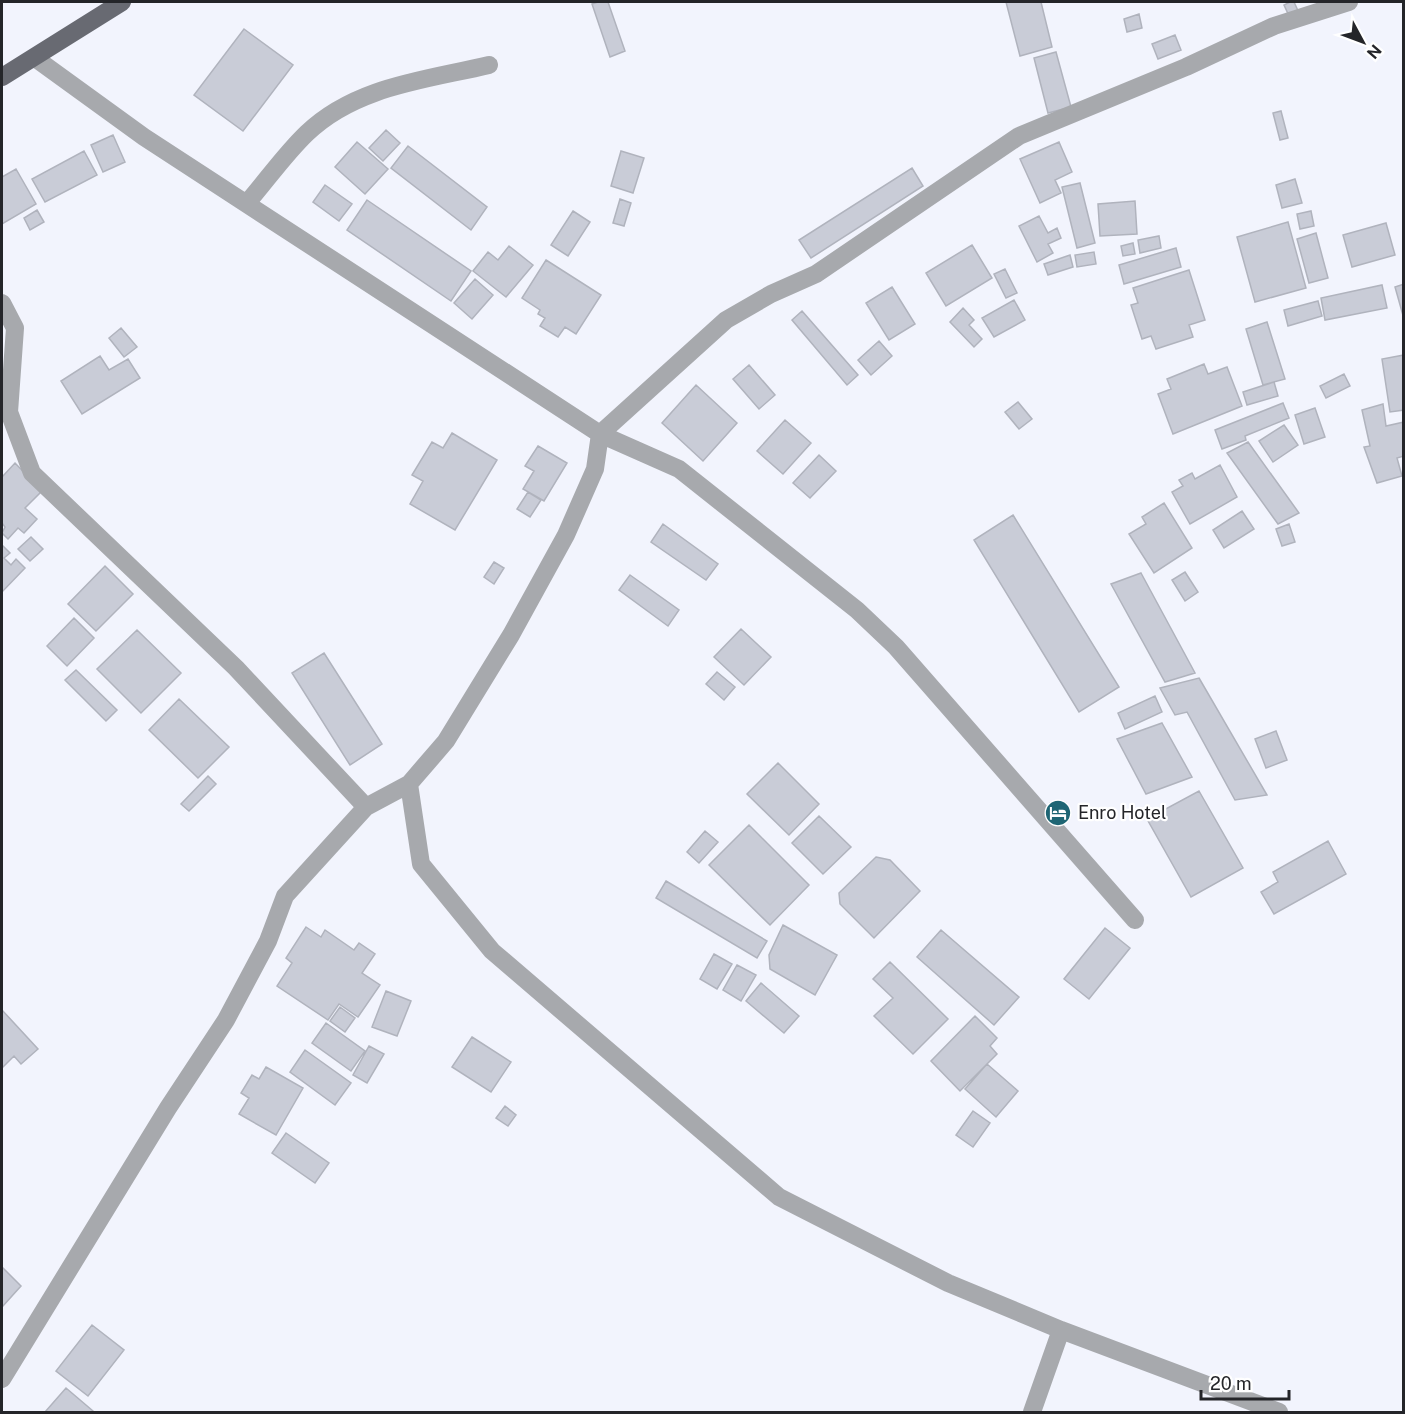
<svg xmlns="http://www.w3.org/2000/svg" width="1405" height="1414" font-family="'Public Sans',sans-serif">
  <style>
    .building { fill: #c9ccd7; stroke: #b0b3bd; stroke-width: 1.5 }
    .lines { fill: none; stroke-linecap: round; stroke-linejoin: round }
    .minor { stroke: #a7a9ad; stroke-width: 18 }
    .major { stroke: #686a72; stroke-width: 18 }
    .labels { text-anchor: middle; stroke-width: 4.5; stroke-linejoin: round; paint-order: stroke }
    .poi-label { font-size: 18px; fill: #242529; stroke: #fff; text-anchor: start }
  </style>
  <rect width="100%" height="100%" fill="#f2f4fd"/>
  <path class="building" d="M598,2H608L625,51L610,57L592,4Z
    M1006,2H1041L1052,47L1020,56Z
    M1290,2H1294L1299,13L1290,18L1284,5Z
    M1139,14L1142,28L1127,32L1124,19Z
    M244,29L293,65L243,131L194,95Z
    M1175,35L1181,50L1158,59L1152,44Z
    M1056,52L1071,107L1048,113L1034,58Z
    M1281,111L1288,138L1280,140L1273,113Z
    M386,130L400,143L383,161L369,148Z
    M113,135L125,162L103,172L91,145Z
    M357,142L388,169L365,194L335,167Z
    M1059,142L1072,172L1055,180L1061,193L1040,203L1020,159Z
    M408,146L487,207L471,230L391,168Z
    M84,151L97,175L45,202L32,179Z
    M621,151L644,158L633,193L611,186Z
    M912,168L923,186L811,258L799,240Z
    M16,169L36,204L2,224V177Z
    M1295,179L1302,203L1282,208L1276,185Z
    M1080,183L1095,243L1077,248L1062,187Z
    M325,185L352,204L339,221L313,202Z
    M620,199L631,203L624,226L613,223Z
    M367,200L471,271L451,301L347,230Z
    M1135,201L1137,234L1100,236L1098,204Z
    M37,210L44,222L30,230L24,218Z
    M573,211L590,222L568,256L551,245Z
    M1311,211L1314,226L1300,229L1297,214Z
    M1039,216L1048,233L1057,228L1061,238L1048,244L1053,253L1037,262L1019,226Z
    M1288,222L1306,288L1255,302L1237,237Z
    M1386,223L1395,255L1352,267L1343,235Z
    M1316,233L1328,278L1309,283L1297,239Z
    M1159,236L1161,248L1140,253L1138,240Z
    M1133,243L1135,254L1123,256L1121,246Z
    M972,245L992,278L946,306L926,273Z
    M509,246L533,265L506,297L473,271L488,252L498,260Z
    M1176,248L1181,267L1124,284L1119,265Z
    M1094,252L1096,264L1077,267L1075,255Z
    M1070,255L1073,267L1048,275L1044,264Z
    M546,260L601,295L576,334L565,327L558,337L540,326L545,318L538,314L540,310L522,298Z
    M1005,269L1017,293L1006,298L994,274Z
    M1189,270L1205,320L1189,325L1193,337L1156,349L1151,336L1142,339L1131,305L1138,303L1133,288Z
    M475,279L493,295L472,319L454,303Z
    M1404,284V319L1395,287Z
    M1382,285L1387,308L1325,320L1321,298Z
    M892,287L915,324L889,340L866,303Z
    M1014,300L1025,320L994,337L982,318Z
    M1318,301L1322,316L1288,326L1284,310Z
    M963,308L974,320L969,325L982,339L974,347L950,322Z
    M802,311L858,375L847,385L792,320Z
    M1267,322L1285,379L1263,385L1246,329Z
    M121,328L137,347L124,357L109,338Z
    M879,341L892,356L871,375L858,360Z
    M1404,355V410L1390,412L1382,359Z
    M100,356L109,370L128,359L140,378L82,414L61,381Z
    M1204,364L1208,374L1227,367L1242,406L1173,434L1158,394L1171,389L1167,379Z
    M749,365L775,395L759,409L733,379Z
    M1344,374L1350,386L1326,398L1320,386Z
    M1274,382L1278,396L1247,405L1243,392Z
    M696,385L737,423L703,461L662,423Z
    M1018,402L1032,419L1019,429L1005,412Z
    M1283,403L1289,418L1245,436L1246,440L1222,449L1215,430Z
    M1383,404L1386,426L1404,422V456L1397,458L1402,476L1377,483L1364,447L1370,446L1362,410Z
    M1315,408L1325,437L1304,444L1295,415Z
    M785,420L811,443L783,474L757,451Z
    M1284,425L1298,445L1273,462L1259,441Z
    M452,433L497,460L455,530L410,504L423,481L412,475L432,442L443,448Z
    M1248,442L1299,513L1278,524L1227,453Z
    M538,446L567,463L544,501L523,489L534,471L525,466Z
    M819,455L836,471L810,498L793,483Z
    M15,463L42,491L25,508L37,519L24,533L18,528L8,539L2,533L5,527L2,523V477Z
    M1220,465L1237,497L1190,524L1172,492L1183,486L1179,480L1192,473L1195,479Z
    M528,492L541,500L530,517L517,509Z
    M1164,503L1192,548L1154,573L1129,534L1146,524L1142,517Z
    M1242,511L1254,529L1224,548L1213,530Z
    M1013,515L1119,687L1079,712L974,540Z
    M663,524L718,564L706,580L651,542Z
    M1289,524L1295,542L1282,546L1276,529Z
    M31,537L43,549L30,561L18,549Z
    M2,545L10,553L4,558L11,565L16,559L25,568L2,592Z
    M494,562L504,568L494,584L484,577Z
    M105,566L133,594L96,631L68,604Z
    M1185,572L1198,592L1185,601L1172,580Z
    M1141,573L1195,673L1165,682L1111,584Z
    M630,575L679,610L668,626L619,590Z
    M74,618L94,638L67,666L47,646Z
    M741,629L771,657L744,685L714,657Z
    M137,630L181,673L141,713L97,669Z
    M324,653L382,744L350,765L292,673Z
    M76,670L117,710L106,721L65,680Z
    M717,672L735,687L724,700L706,684Z
    M1199,678L1267,795L1235,800L1187,712L1175,715L1160,688Z
    M1155,696L1162,712L1125,729L1118,713Z
    M179,699L229,747L198,778L149,730Z
    M1162,723L1192,777L1146,794L1117,739Z
    M1276,731L1287,760L1266,768L1255,739Z
    M778,763L819,804L789,835L747,794Z
    M208,776L216,784L189,811L181,804Z
    M1199,791L1243,868L1191,897L1147,819Z
    M819,816L851,847L823,874L792,843Z
    M749,825L809,885L770,925L709,865Z
    M705,831L718,842L699,863L687,852Z
    M1328,841L1346,874L1274,914L1261,892L1278,882L1273,872Z
    M876,857L890,860L920,891L874,938L840,904L839,893Z
    M666,881L767,941L757,958L656,898Z
    M783,925L837,955L815,995L770,969L769,955Z
    M306,927L321,937L325,930L354,950L359,943L375,954L362,973L380,985L358,1017L339,1004L328,1020L277,986L292,963L286,958Z
    M1105,928L1130,948L1089,999L1064,979Z
    M941,930L1019,997L994,1025L917,957Z
    M714,954L732,964L717,989L700,979Z
    M890,962L948,1019L913,1054L874,1016L893,998L873,979Z
    M737,965L756,975L741,1001L723,990Z
    M761,983L799,1016L784,1033L746,1001Z
    M386,991L411,1001L397,1036L372,1027Z
    M340,1007L355,1018L345,1032L330,1021Z
    M2,1010L38,1049L21,1064L14,1056L2,1068Z
    M975,1016L997,1038L990,1046L997,1054L960,1091L931,1061Z
    M326,1023L365,1051L351,1071L312,1043Z
    M472,1037L511,1062L491,1092L452,1067Z
    M369,1046L384,1054L367,1083L353,1075Z
    M305,1050L351,1083L335,1105L290,1072Z
    M987,1064L1018,1091L996,1117L965,1089Z
    M266,1067L303,1088L276,1135L239,1114L249,1098L241,1093L252,1075L259,1079Z
    M505,1106L516,1115L508,1126L496,1118Z
    M973,1111L990,1123L973,1147L956,1135Z
    M286,1133L329,1163L315,1183L272,1153Z
    M2,1267L21,1286L2,1307Z
    M92,1325L124,1350L88,1396L56,1371Z
    M66,1388L93,1411L92,1412H45Z"/>
  <g class="lines">
    <path class="minor" d="M35,58L144,137L600,434L726,320L771,294L816,274L1019,136L1186,67L1274,26L1349,2
      M247,203C267,180 285,154 307,133C356,86 426,80 489,65
      M2,303L15,328L9,412L32,473L236,668L366,807
      M409,784L421,864L492,951L779,1197L948,1283L1061,1330L1279,1412
      M2,1379L168,1108L226,1020L268,941L285,896L366,807L409,784L446,741L511,635L566,535L595,469L600,434L679,469L857,610L896,647L1135,920
      M1032,1412L1061,1330"/>
    <path class="major" d="M2,77L122,2"/>
  </g>
  <defs>
    <g id="hotel-disc" transform="scale(1.35)"><circle r="9.5" fill="#1e6574" stroke="#fff"/><path d="M-6-4.5h1.5V1H6V5H4.5V3h-9V5H-6ZM-4 0a1.8 1.8 0 1 1 3.6 0ZM.5 0V-2.5h3Q6-2.5 6 0Z" fill="#fff"/></g>
  </defs>
  <g fill-rule="evenodd">
    <use href="#hotel-disc" x="1058" y="813"/>
  </g>
  <g class="labels">
    <g class="poi-label">
      <text x="1078" y="819">Enro Hotel</text>
    </g>
  </g>
  <rect width="1405" height="1414" fill="none" stroke="#242529" stroke-width="6"/>
  <g transform="translate(1363 42) rotate(131)" stroke="#ffffff" stroke-width="4.5" paint-order="stroke">
  <path d="M0-4.5L10 22L0 15L-10 22Z" fill="#242529"/>
  <text y="-9" font-size="16" font-weight="bold" text-anchor="middle" fill="#242529">N</text>
  </g>
  <path d="M1201 1390v9h88v-9" fill="none" stroke="#242529" stroke-width="3"/>
  <text x="1210" y="1390" font-size="18" fill="#242529" stroke="#ffffff" stroke-width="4.5" paint-order="stroke">20 m</text>
</svg>
